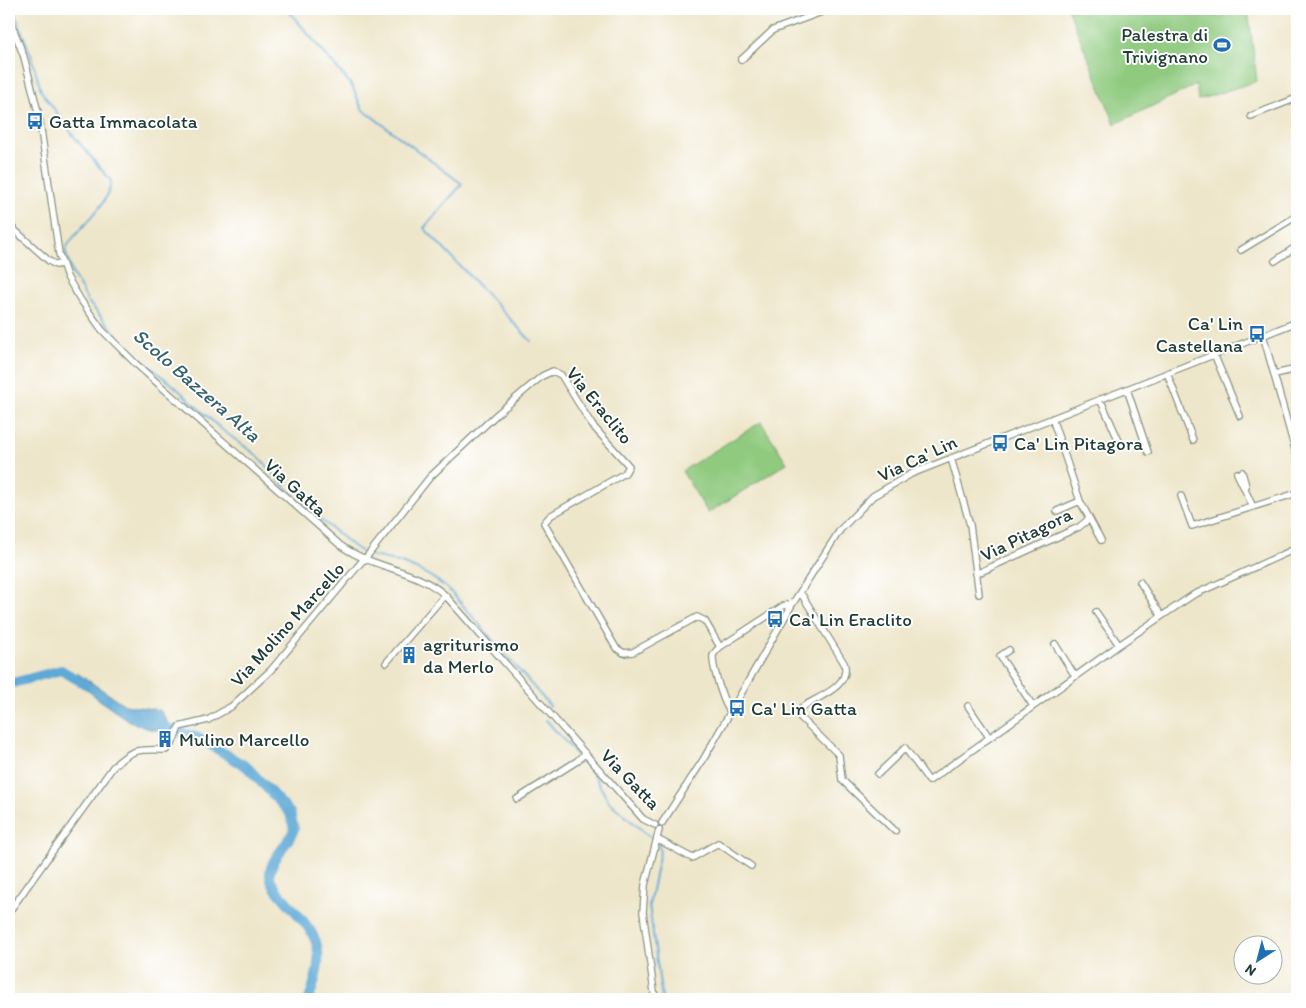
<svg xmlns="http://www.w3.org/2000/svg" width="1306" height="1008" font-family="Itim,sans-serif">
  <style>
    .green { fill: #8fca7f; stroke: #57845a }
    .water { fill: #5ea9d6; stroke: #3e7385 }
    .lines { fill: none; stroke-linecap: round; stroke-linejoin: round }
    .stream { stroke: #5ea9d6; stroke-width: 2 }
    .river { stroke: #5ea9d6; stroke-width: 10 }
    .minor-casing { stroke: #86927f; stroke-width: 8 }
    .minor { stroke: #fff; stroke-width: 5.5 }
    .labels { text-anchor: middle; stroke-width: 4; stroke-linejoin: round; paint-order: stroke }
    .poi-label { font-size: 19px; fill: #1f3d34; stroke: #fff; text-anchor: start }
    .street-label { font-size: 19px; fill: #1f3d34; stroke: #fff }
    .water-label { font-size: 20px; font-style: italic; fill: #35636d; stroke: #fff }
  </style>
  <rect width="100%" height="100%" fill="#fff"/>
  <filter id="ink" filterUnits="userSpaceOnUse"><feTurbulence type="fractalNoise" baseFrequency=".02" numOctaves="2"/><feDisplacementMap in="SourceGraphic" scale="10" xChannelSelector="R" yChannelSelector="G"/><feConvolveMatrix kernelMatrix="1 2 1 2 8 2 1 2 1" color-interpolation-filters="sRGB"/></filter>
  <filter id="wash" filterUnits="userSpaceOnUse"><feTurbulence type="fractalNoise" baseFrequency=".0096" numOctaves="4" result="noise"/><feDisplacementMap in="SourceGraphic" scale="20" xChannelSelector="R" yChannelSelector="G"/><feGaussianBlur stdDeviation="1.12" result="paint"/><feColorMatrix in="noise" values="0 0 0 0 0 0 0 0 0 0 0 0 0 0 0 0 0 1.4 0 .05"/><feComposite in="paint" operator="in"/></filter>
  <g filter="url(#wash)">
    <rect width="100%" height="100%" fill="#eee6ca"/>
    <path class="green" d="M1068,9H1248L1257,81L1198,100L1196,85L1115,124Z
      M761,422L787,463L708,513L682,471Z"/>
    <path class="water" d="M77,673L125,705L160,710L168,723L165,730C135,734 99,698 74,680Z"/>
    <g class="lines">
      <path class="stream" d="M13,9L31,55L41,91L76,139L111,181C109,208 75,229 65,250L72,273L89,303L135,355L172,384L221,429L259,457L297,500L354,547L365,554
        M287,9L352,86L362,109L462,184L424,228L531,341
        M372,556C402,561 431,572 453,594L550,706
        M546,720L592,772L609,802L651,838
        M658,843L660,851L649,905L662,999"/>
      <path class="river" d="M9,684L61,670L85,684
        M153,723L199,738L247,767L290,813L294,829C289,844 271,858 270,873C269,881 275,888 280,894C316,936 329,942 309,999"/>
    </g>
  </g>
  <g filter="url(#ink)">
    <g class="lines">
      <g class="minor-casing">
        <path id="minor" d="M9,17L24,57L39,116L59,254L67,277L80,299L102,330L136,364L340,545C373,569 414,568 445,595L643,819L655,825
          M741,60L773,30L830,9
          M1251,116L1297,98
          M9,225L49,261L56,265L61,264
          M1241,250L1297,216
          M1275,261L1297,246
          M1263,335L1297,457
          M1214,354L1240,416
          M1167,373L1193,440
          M1275,374L1297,369
          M1127,389L1148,452
          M1100,399L1119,441
          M1052,418L1080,501L1101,540
          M951,458L970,525L979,594
          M1242,472L1246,486
          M1237,473L1253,507
          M1181,496L1192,526L1297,493
          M1057,511L1080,501
          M364,560L430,477L497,414L542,376L553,371L561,375L592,425L629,466L625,473L550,516L544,523L616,648L624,653L633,652L697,617L705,621L720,647
          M976,574L1079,527L1089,519
          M1140,582L1161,615
          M798,595H802L844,663C852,686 818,697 802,707L799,713L800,717L839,755L842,780L895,831
          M1096,612L1119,645
          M1055,644L1075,676
          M1009,650L1000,656L1033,706
          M386,663L445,595
          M968,706L989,737
          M731,712C724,706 712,666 713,656C714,652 717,650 720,647L783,606L793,603
          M878,774L905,748L929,781L1119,645L1193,595L1297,548
          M517,799L577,761L585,753
          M662,823L703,760L793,603L840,530L873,496L911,474L1297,322
          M657,839L692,858L718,843L751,866
          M9,912L113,767C132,748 140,749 166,750L173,742L179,727L208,720L232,706L271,670L363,560
          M655,999L643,912L645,885L659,830"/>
      </g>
      <use href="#minor" class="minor"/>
    </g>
  </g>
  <defs>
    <g id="stadium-bare" transform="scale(1.35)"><path d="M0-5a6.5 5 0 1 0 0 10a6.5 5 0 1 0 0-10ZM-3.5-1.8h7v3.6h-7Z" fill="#1f6fb2" stroke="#fff" stroke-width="2.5" paint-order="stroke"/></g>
    <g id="bus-bare" transform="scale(1.35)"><path d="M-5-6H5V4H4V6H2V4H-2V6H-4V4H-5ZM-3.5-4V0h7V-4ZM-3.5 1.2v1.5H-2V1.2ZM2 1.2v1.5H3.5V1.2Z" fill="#1f6fb2" stroke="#fff" stroke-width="2.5" paint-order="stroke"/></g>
    <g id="building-bare" transform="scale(1.35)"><path d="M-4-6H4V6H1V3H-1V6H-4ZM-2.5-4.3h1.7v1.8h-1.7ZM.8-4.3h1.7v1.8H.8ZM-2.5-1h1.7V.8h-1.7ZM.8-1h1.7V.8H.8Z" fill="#1f6fb2" stroke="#fff" stroke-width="2.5" paint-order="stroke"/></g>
  </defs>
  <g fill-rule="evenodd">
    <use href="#stadium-bare" x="1222" y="45"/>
    <use href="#bus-bare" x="35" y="121"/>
    <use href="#bus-bare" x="1257" y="334"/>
    <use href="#bus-bare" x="1000" y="443"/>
    <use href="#bus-bare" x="775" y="619"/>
    <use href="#building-bare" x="409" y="655"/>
    <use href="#bus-bare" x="737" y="708"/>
    <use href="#building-bare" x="165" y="739"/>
  </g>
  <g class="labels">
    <g class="poi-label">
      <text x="1208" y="41" text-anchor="end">Palestra di<tspan x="1208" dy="22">Trivignano</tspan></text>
      <text x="49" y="128">Gatta Immacolata</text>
      <text x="1243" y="330" text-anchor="end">Ca' Lin<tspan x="1243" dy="22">Castellana</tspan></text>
      <text x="1014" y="450">Ca' Lin Pitagora</text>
      <text x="789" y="626">Ca' Lin Eraclito</text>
      <text x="423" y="651">agriturismo<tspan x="423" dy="22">da Merlo</tspan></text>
      <text x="751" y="715">Ca' Lin Gatta</text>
      <text x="179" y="746">Mulino Marcello</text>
    </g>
    <g class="street-label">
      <text transform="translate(600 405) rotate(51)" y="7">Via Eraclito</text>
      <text transform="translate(917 458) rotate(-25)" y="7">Via Ca' Lin</text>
      <text transform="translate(296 487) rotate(42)" y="7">Via Gatta</text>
      <text transform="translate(1026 534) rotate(-26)" y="7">Via Pitagora</text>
      <text transform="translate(287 624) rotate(-48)" y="7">Via Molino Marcello</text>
      <text transform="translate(631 779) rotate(46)" y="7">Via Gatta</text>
    </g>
    <g class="water-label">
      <text transform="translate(197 385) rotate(41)" y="7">Scolo Bazzera Alta</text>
    </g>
  </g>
  <rect width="1306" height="1008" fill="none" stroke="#fff" stroke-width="30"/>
  <g transform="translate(1258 960) rotate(216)"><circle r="24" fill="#ffffff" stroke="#a5b1ae"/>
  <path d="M0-4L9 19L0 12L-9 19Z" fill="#1f6fb2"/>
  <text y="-8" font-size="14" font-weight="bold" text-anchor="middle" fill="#1f3d34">N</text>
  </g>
</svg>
